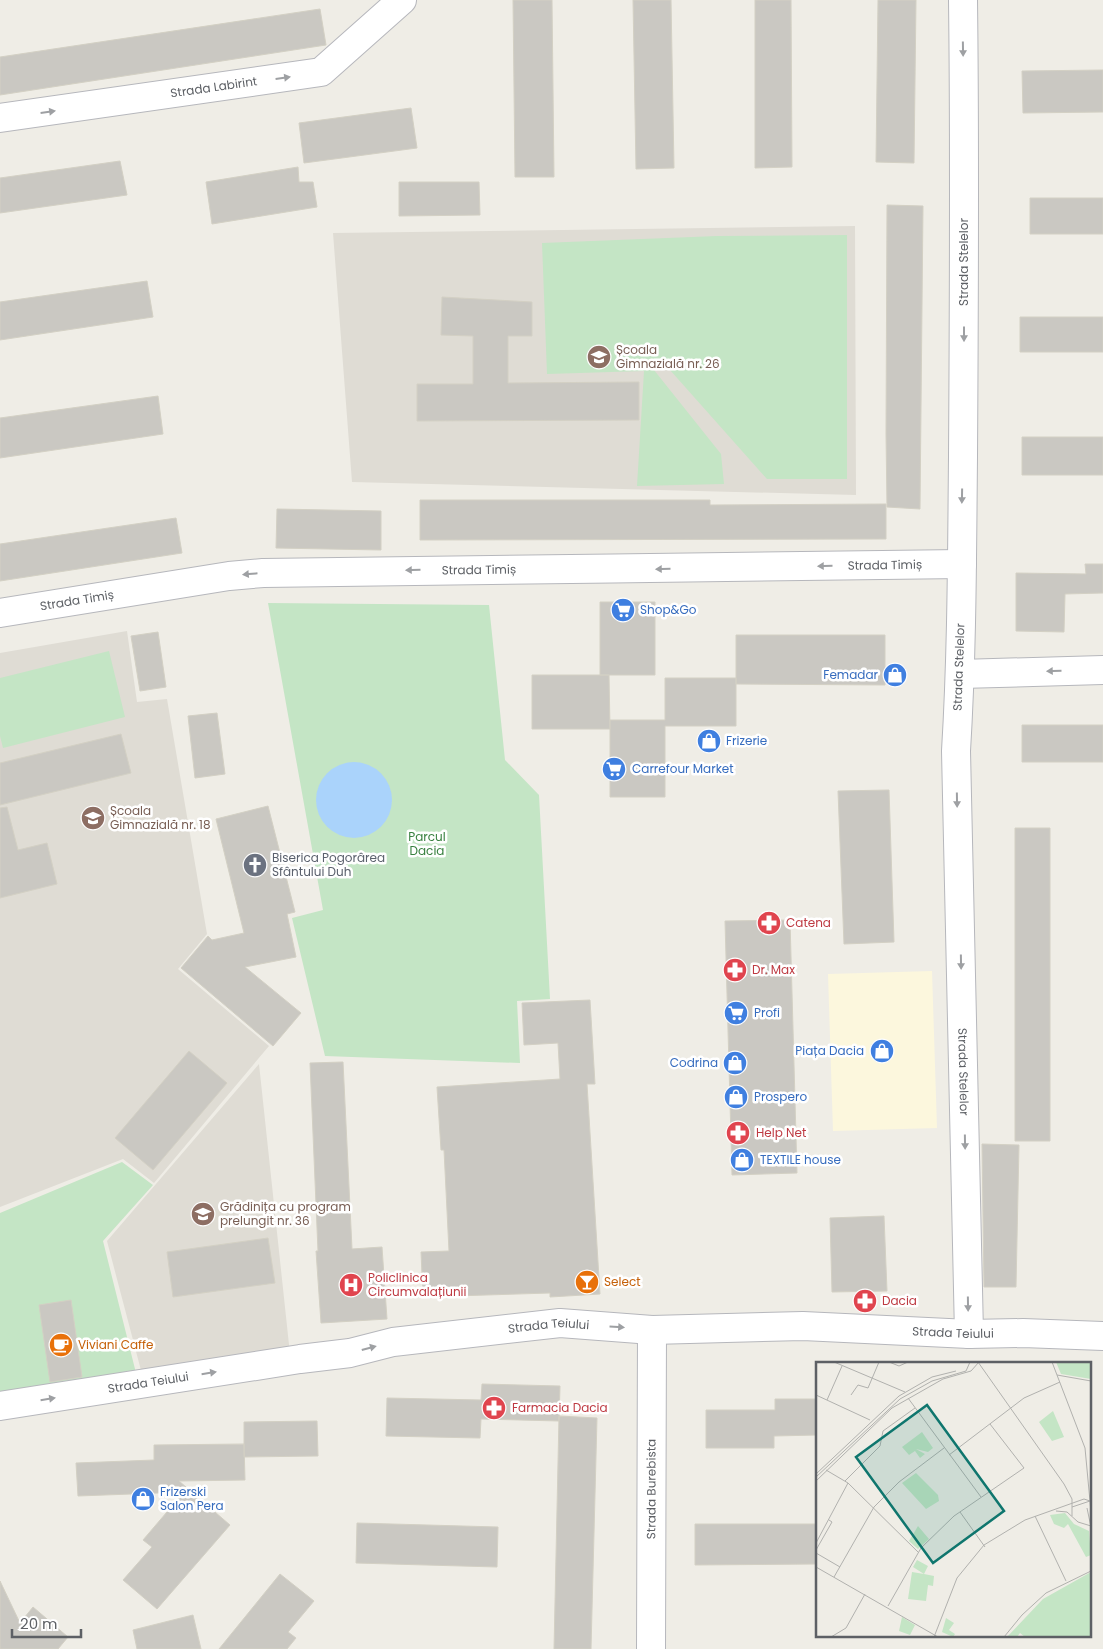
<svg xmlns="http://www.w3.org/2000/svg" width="1103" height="1649" font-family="Poppins,sans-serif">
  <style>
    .commercial { fill: #fcf7dd }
    .education { fill: #dfdcd4 }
    .green { fill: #c4e5c5 }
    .water { fill: #aad3fb }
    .building { fill: #cac8c2; stroke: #d3d0c4 }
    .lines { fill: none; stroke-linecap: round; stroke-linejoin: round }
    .street-casing { stroke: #b6b7bc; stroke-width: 30 }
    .street { stroke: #fff; stroke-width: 28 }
    .oneway { fill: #9ea0a3 }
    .labels { text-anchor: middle; stroke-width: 5; stroke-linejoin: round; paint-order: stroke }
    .street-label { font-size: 12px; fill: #5d6065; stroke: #fff }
    .education-label { font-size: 12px; fill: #785e54; stroke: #fff; text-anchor: start }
    .shop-label { font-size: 12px; fill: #366cbe; stroke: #fff; text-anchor: start }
    .park-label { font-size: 12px; fill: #398140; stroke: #fff }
    .worship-label { font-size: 12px; fill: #5b616d; stroke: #fff; text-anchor: start }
    .health-label { font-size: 12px; fill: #be3a42; stroke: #fff; text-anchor: start }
    .food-label { font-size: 12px; fill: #c56008; stroke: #fff; text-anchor: start }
    .inset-road { fill: none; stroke: #b1b1ae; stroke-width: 1 }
    .view { fill: #0f766e; fill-opacity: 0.15; stroke: #0f766e; stroke-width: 2.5 }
    .inset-edge { fill: none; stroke: #5d6065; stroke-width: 2.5 }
  </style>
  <rect width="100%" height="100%" fill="#efede6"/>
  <path class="commercial" d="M932,971L937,1128L833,1131L828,974Z"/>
  <path class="education" d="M855,226L856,495L352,482L333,233Z
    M127,631L137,702L167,699L207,934L178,969L269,1046L154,1183L123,1159L0,1207V653Z
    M259,1064L290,1354L143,1378L107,1241Z"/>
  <path class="green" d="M847,235V479H767L670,370H654L721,454L724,484L637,486L644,371L547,374L542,243L717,236Z
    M268,603L489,605L505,760L539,795L550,999L517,1001L520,1063L325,1056L292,918L323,910Z
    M109,651L125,717L3,748L0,736V678Z
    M122,1162L153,1185L103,1241L137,1377L0,1393V1213Z"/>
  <path class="water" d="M316 800a38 38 0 1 1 76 0a38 38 0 1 1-76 0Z"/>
  <path class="building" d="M513,0H552L554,177H515Z
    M633,0H671L674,168L636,169Z
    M755,0H791L792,167L755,168Z
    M878,0H916L914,163L876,162Z
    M320,9L326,45L0,95V57Z
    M1103,70V112L1023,113L1022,71Z
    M411,108L417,148L304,163L299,123Z
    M120,161L127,195L0,213V178Z
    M298,167L299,182H313L317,207L212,224L206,182Z
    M399,182H479L480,215L399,216Z
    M1030,198H1103V234H1030Z
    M887,205L923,206L920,509L887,507L886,433Z
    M147,281L153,317L0,340V302Z
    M442,297L532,302V336H508V383L639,382V420L417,421V384H473V336L441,335Z
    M1020,317H1103V352H1020Z
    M158,396L163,434L0,458V418Z
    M1022,437H1103V475H1022Z
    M420,500H710V505L886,504V539L420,540Z
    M277,509L381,511V550L276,548Z
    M176,518L182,553L0,581V544Z
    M1085,564H1103V593L1065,594L1064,632L1016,631V573L1086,574Z
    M600,602H655V675H600Z
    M158,632L166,687L140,691L131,636Z
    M736,635H885V685L736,684Z
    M532,675H609L610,729H532Z
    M665,678H736V726H665V797H610V720H665Z
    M217,713L225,774L195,778L188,716Z
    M1022,725H1103V762H1022Z
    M121,734L131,773L0,805V763Z
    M889,790L894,942L844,944L838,791Z
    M268,806L295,912L287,914L296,957L245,967L301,1013L273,1046L181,968L208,936L212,940L244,933L216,819Z
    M7,807L18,850L47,843L57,884L0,898V808Z
    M1015,828H1050V1141H1015Z
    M790,920L797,1173L732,1175L725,921Z
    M590,1000L595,1084H587L600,1294L550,1297V1293L423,1297L421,1252L449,1251L444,1150H441L437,1087L560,1079L558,1043L524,1045L522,1003Z
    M189,1051L227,1083L153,1170L115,1138Z
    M343,1062L352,1249L382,1247L387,1319L321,1323L316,1251H318L310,1063Z
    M982,1144L1019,1145L1016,1287H984Z
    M884,1216L887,1291L832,1292L830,1218Z
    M268,1238L275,1283L173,1297L167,1252Z
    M71,1300L82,1377L50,1382L39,1305Z
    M482,1384L560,1386L559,1421L481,1419L480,1438L386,1436L387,1398L481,1400Z
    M775,1399H817V1435L774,1436V1448H706V1410H775Z
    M559,1416L597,1418L591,1649H554Z
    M317,1421L318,1456L244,1457V1422Z
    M244,1444L245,1480L179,1481L230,1525L157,1609L123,1580L152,1547L143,1540L184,1492L78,1496L76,1463L154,1460V1445Z
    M357,1523L498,1527L497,1567L356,1563Z
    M695,1524H817V1564L695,1565Z
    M280,1574L314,1601L288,1632L296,1638L287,1649H219Z
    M0,1581L20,1623L33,1607L68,1637L58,1649H0Z
    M193,1615L201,1649H137L133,1630Z"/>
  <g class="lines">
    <g class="street-casing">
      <g id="street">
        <path id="s1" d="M963,0C965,152 964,304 963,457C962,555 962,653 956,751L969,1334"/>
        <path id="s2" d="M0,118L321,72L402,0"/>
        <path id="s3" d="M0,613L229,576L263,573C496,569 729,568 962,564"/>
        <path d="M960,674L1103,670"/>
        <path id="s4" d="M0,1406L300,1359L350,1353L393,1342L560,1323L652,1330L803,1326L969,1334L1023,1333L1103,1336"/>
        <path id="s5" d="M651,1649L652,1330"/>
      </g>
    </g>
    <use href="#street" class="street"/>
  </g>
  <defs><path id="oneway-solid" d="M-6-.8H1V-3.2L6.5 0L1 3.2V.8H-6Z" transform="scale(1.25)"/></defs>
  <g class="oneway">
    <use href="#oneway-solid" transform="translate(963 49) rotate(89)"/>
    <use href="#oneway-solid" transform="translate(283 78) rotate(-8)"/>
    <use href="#oneway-solid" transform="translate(48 112) rotate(-8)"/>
    <use href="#oneway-solid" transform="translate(964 334) rotate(90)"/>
    <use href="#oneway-solid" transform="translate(962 496) rotate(91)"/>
    <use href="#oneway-solid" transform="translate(825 566) rotate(179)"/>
    <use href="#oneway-solid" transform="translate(663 569) rotate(179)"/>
    <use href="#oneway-solid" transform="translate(413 570) rotate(179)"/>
    <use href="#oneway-solid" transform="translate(250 574) rotate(175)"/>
    <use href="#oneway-solid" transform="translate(1054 671) rotate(178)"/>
    <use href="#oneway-solid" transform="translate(957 800) rotate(89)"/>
    <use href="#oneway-solid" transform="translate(961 962) rotate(89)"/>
    <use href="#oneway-solid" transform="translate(965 1142) rotate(89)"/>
    <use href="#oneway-solid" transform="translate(968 1304) rotate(89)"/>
    <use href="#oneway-solid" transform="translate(617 1327) rotate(4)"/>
    <use href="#oneway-solid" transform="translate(369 1348) rotate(-15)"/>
    <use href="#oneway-solid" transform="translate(209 1373) rotate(-9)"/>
    <use href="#oneway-solid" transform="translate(48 1399) rotate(-9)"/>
  </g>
  <defs>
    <g id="school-disc" transform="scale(1.25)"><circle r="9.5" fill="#8d6e63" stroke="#fff"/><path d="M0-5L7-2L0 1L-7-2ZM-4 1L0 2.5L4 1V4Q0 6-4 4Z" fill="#fff"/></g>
    <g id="supermarket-disc" transform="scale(1.25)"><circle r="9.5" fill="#3f7fe0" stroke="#fff"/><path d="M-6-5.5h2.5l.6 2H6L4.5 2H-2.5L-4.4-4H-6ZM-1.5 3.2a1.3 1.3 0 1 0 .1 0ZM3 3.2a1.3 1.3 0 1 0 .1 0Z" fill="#fff"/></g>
    <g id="shop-disc" transform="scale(1.25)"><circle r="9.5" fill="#3f7fe0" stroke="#fff"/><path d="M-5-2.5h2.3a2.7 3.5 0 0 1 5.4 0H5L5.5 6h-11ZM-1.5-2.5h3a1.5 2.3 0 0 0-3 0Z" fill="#fff"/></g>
    <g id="church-disc" transform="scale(1.25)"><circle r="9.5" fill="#6b7280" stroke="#fff"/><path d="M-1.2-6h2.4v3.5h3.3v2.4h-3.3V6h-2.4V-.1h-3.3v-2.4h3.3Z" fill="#fff"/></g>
    <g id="pharmacy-disc" transform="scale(1.25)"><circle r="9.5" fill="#e0444e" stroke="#fff"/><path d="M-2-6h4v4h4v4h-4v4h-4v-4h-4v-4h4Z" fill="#fff"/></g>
    <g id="bar-disc" transform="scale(1.25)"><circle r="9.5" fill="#e8710a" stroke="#fff"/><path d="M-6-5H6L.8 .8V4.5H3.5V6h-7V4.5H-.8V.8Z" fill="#fff"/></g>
    <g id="hospital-disc" transform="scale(1.25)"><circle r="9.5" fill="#e0444e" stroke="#fff"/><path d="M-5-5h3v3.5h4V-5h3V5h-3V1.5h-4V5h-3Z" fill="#fff"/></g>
    <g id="cafe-disc" transform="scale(1.25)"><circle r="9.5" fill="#e8710a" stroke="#fff"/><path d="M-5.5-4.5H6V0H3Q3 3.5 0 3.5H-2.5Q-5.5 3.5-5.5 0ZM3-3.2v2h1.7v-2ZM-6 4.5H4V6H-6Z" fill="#fff"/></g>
  </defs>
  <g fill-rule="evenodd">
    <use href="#school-disc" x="599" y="357"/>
    <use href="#supermarket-disc" x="623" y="610"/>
    <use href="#shop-disc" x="895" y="675"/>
    <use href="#shop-disc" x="709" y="741"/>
    <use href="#supermarket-disc" x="614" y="769"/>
    <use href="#school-disc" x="93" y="818"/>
    <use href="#church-disc" x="255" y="865"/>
    <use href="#pharmacy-disc" x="769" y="923"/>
    <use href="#pharmacy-disc" x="735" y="970"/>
    <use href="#supermarket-disc" x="736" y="1013"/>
    <use href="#shop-disc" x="882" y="1051"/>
    <use href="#shop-disc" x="735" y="1063"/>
    <use href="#shop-disc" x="736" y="1097"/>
    <use href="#pharmacy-disc" x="738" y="1133"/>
    <use href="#shop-disc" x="742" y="1160"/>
    <use href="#school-disc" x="203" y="1214"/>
    <use href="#bar-disc" x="587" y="1282"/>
    <use href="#hospital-disc" x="351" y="1285"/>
    <use href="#pharmacy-disc" x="865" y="1301"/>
    <use href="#cafe-disc" x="61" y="1345"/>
    <use href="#pharmacy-disc" x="494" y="1408"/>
    <use href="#shop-disc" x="143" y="1499"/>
  </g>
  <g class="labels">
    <g class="street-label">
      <text dy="4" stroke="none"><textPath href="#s2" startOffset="216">Strada Labirint</textPath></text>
      <text transform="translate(964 262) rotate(-90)" y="4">Strada Stelelor</text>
      <text dy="4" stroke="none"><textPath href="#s3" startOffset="888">Strada Timiș</textPath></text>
      <text dy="4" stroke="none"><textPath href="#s3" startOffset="482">Strada Timiș</textPath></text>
      <text dy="4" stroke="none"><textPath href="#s3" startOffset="78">Strada Timiș</textPath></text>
      <text transform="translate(959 667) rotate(-88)" y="4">Strada Stelelor</text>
      <text dy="4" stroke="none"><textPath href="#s1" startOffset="1072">Strada Stelelor</textPath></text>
      <text dy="4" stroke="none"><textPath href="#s4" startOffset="555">Strada Teiului</textPath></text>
      <text dy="4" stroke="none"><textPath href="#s4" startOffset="960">Strada Teiului</textPath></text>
      <text dy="4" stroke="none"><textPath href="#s4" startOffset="150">Strada Teiului</textPath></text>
      <text dy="4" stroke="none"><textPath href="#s5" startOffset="160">Strada Burebista</textPath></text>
    </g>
    <g class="education-label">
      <text x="616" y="354">Școala<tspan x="616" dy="14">Gimnazială nr. 26</tspan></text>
      <text x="110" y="815">Școala<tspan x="110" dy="14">Gimnazială nr. 18</tspan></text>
      <text x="220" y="1211">Grădinița cu program<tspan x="220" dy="14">prelungit nr. 36</tspan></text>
    </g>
    <g class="shop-label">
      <text x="640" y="614">Shop&amp;Go</text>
      <text x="878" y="679" text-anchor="end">Femadar</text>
      <text x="726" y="745">Frizerie</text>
      <text x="632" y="773">Carrefour Market</text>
      <text x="754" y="1017">Profi</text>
      <text x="864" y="1055" text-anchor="end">Piața Dacia</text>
      <text x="718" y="1067" text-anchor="end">Codrina</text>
      <text x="754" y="1101">Prospero</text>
      <text x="760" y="1164">TEXTILE house</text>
      <text x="160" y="1496">Frizerski<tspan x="160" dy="14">Salon Pera</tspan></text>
    </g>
    <g class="park-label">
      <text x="427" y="841">Parcul<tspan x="427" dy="14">Dacia</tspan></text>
    </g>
    <g class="worship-label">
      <text x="272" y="862">Biserica Pogorârea<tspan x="272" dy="14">Sfântului Duh</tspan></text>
    </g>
    <g class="health-label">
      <text x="786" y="927">Catena</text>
      <text x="752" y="974">Dr. Max</text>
      <text x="756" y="1137">Help Net</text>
      <text x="368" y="1282">Policlinica<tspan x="368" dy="14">Circumvalațiunii</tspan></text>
      <text x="882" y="1305">Dacia</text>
      <text x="512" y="1412">Farmacia Dacia</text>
    </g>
    <g class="food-label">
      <text x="604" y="1286">Select</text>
      <text x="78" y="1349">Viviani Caffe</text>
    </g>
  </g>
  <g transform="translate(816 1362)">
    <rect width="275" height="275" fill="#efede6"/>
    <path d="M240,0H275V17L245,12ZM237,49L248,75L236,79L223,60ZM106,70L117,86L112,90L100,87L109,92L104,96L99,89L93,93L86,85ZM100,111L122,133L123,139L110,147L86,121ZM249,151L258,162L273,169L275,193L270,195L252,162L248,166L238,162L234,153ZM102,164L113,177L102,187L93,179ZM101,198L112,204L108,212L118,214L117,224L112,223L110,239L92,237L96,210L108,212L97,205ZM275,210V275H209L204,271L201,275H191L227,237ZM86,255L99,263L94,273L83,269ZM130,256L138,261L133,268L139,272L137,275L126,270Z" fill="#c4e5c5"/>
    <path class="inset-road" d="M18,0L89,30M73,0L83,4L92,0M162,0L248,122L256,137V154M236,0L269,86L275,150M241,13L275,19M0,33L54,58M35,33L42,23L52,26L63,0M92,36L165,135M11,38L26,4M133,93L208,36L244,20M10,108L32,121L102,190M0,112L83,34L116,15L140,9M0,115L84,37L116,19L150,9L154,0M0,119L76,46L127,17L155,9L163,0M29,119L64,84L67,69L99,46M256,145L274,139M271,146L275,165M240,149L251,150L262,160L275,164M144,150L169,185M219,154L250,219M0,181L32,121M0,188L16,160L13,158M0,191L24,205M0,205L122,275M18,215L58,145L83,120L128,86M72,244L105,186L138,154L208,106L174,62M15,275L30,266L49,232M118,275L141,216L168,183L209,158L268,137L274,139M188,275L206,253L230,231L275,209"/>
    <path class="view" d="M111,43L188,149L117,201L40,95Z"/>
    <rect width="275" height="275" class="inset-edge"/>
  </g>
  <path d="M12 1629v8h69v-8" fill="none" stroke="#5d6065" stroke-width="2.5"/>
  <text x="20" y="1629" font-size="15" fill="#5d6065" stroke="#ffffff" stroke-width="4" paint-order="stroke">20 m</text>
</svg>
